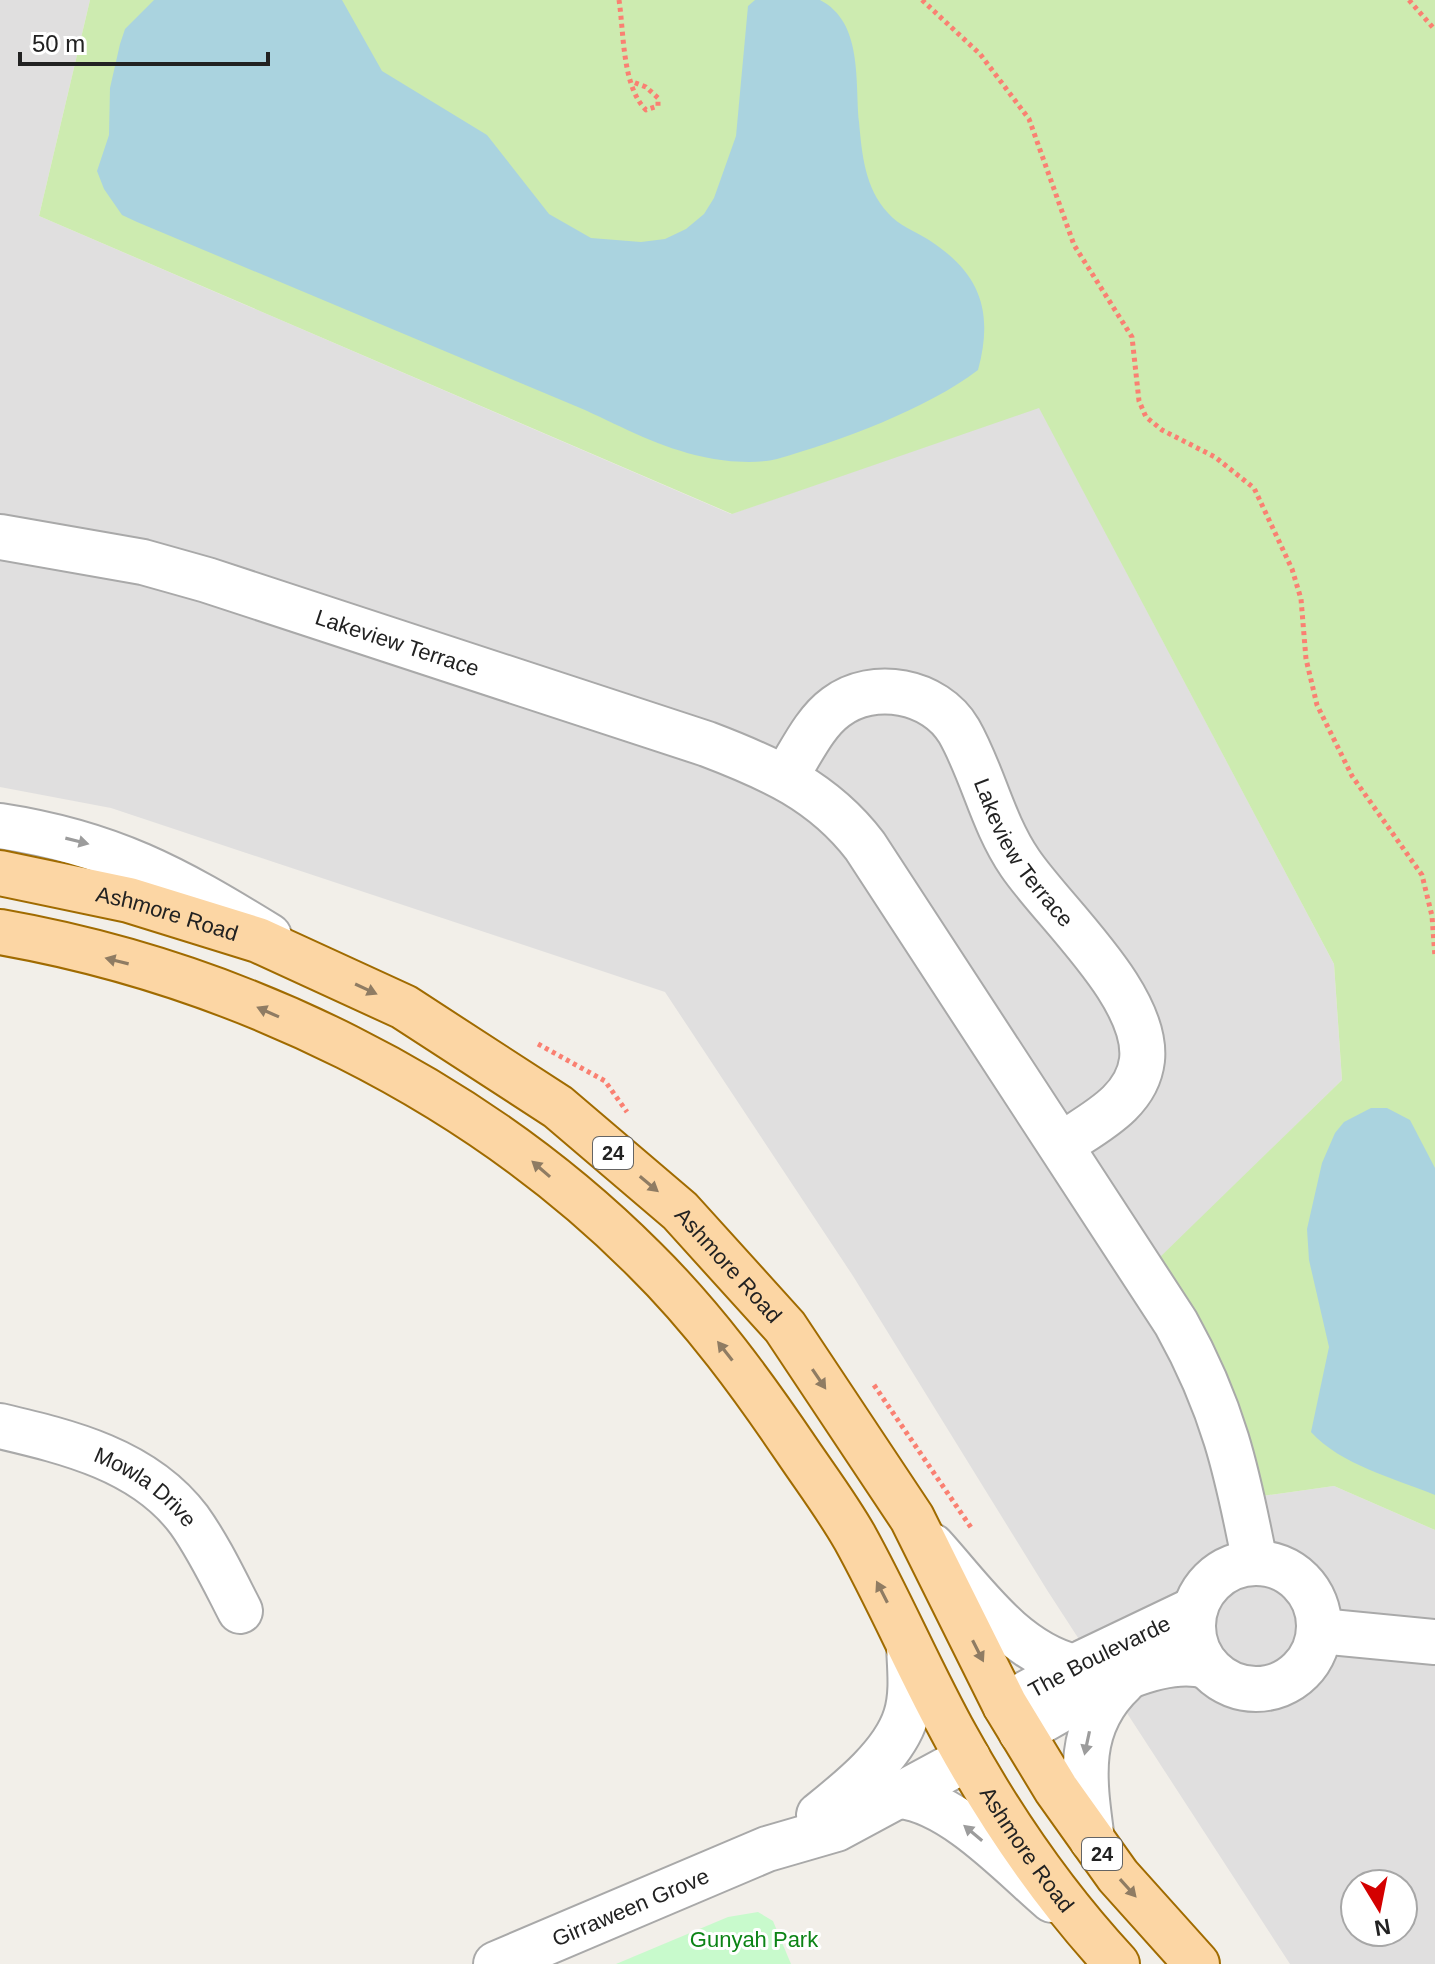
<svg xmlns="http://www.w3.org/2000/svg" width="1435" height="1964" font-family="Helvetica,sans-serif">
  <style>
    .residential { fill: #e0dfdf; fill-rule: evenodd }
    .grass { fill: #cdebb0 }
    .park { fill: #c8facc }
    .water { fill: #aad3df }
    .lines { fill: none; stroke-linecap: round; stroke-linejoin: round }
    .minor-casing { stroke: #a9a9a9; stroke-width: 48 }
    .major-casing { stroke: #a06b00; stroke-width: 48 }
    .path { stroke: #fa8072; stroke-width: 5; stroke-dasharray: 4 4; stroke-linecap: butt }
    .minor { stroke: #fff; stroke-width: 44 }
    .major { stroke: #fcd6a4; stroke-width: 44 }
    .oneway { fill: #9c9c9c }
    .oneway2 { fill: #8f7c63 }
    .labels { text-anchor: middle; stroke-width: 6; stroke-linejoin: round; paint-order: stroke }
    .shield { fill: #fff; stroke: #646464; stroke-width: 2 }
    .shield-label { font-size: 20px; font-weight: bold; fill: #222 }
    .street-label { font-size: 22px; fill: #222; stroke: #fff }
    .park-label { font-size: 22px; fill: #0c8416; stroke: #fff }
  </style>
  <rect width="100%" height="100%" fill="#f2efe9"/>
  <path class="residential" d="M0,0H90L39,216L731,514L1039,407L1334,964L1342,1080L1158,1260L1200,1324L1235,1397L1262,1496L1334,1486L1435,1530V1964H1290L1047,1590L853,1276L665,992L111,808L0,787ZM1355,1884H1403V1932H1355Z"/>
  <path class="grass" d="M90,0H1435V1530L1334,1486L1262,1496C1239,1399 1212,1342 1158,1259L1342,1080L1334,964L1039,408L732,514L39,216Z"/>
  <path class="park" d="M758,1912L773,1921L791,1964H616L728,1917Z"/>
  <path class="water" d="M154,0H342L382,71L487,135L549,214L591,238L641,242L665,239L686,229L704,214L714,198L736,136L748,6L755,0H820C863,22 855,81 859,122C862,155 865,188 888,213C898,225 916,232 929,240C980,273 994,311 978,370C927,409 840,441 777,459C757,464 725,462 704,457C661,448 624,428 585,410L137,222L122,215L104,189L97,171L109,135L110,88L120,44L125,29Z
    M1371,1108H1387L1410,1120L1435,1168V1495C1394,1478 1341,1465 1311,1432L1329,1347L1309,1260L1307,1229L1322,1163L1335,1133L1344,1122Z"/>
  <g class="lines">
    <g class="minor-casing">
      <g id="minor">
        <path id="s1" d="M0,537L143,562L207,580L707,744C770,768 823,791 865,846L1176,1323C1223,1407 1237,1470 1255,1563"/>
        <path id="s2" d="M786,776C801,753 814,723 836,707C873,679 935,690 959,731C983,773 992,822 1020,863C1053,912 1149,996 1142,1060C1137,1103 1093,1123 1061,1145"/>
        <path d="M0,826C111,843 175,878 269,936"/>
        <path id="s3" d="M0,1426C68,1442 144,1460 189,1520C209,1548 224,1580 240,1611"/>
        <path d="M932,1546C973,1591 1013,1652 1075,1667"/>
        <circle cx="1256" cy="1626" r="63"/>
        <path d="M1320,1631L1435,1642"/>
        <path id="s4" d="M1005,1705L1084,1662L1195,1609"/>
        <path d="M1021,1732C1070,1706 1150,1651 1207,1666"/>
        <path d="M900,1796C954,1802 1012,1866 1052,1900"/>
        <path d="M819,1815C850,1790 894,1755 906,1716C913,1694 910,1669 909,1646"/>
        <path d="M1092,1840C1084,1781 1075,1727 1123,1682"/>
        <path id="s5" d="M496,1964L767,1849L836,1829L968,1758"/>
      </g>
    </g>
    <g class="major-casing">
      <g id="major">
        <path id="s6" d="M0,873L129,900L258,940L404,1007L558,1107L680,1211L785,1327L912,1518L1005,1705L1056,1789L1118,1876L1197,1964"/>
        <path id="s7" d="M0,932C238,974 473,1088 644,1259C703,1317 752,1384 798,1452C817,1480 838,1508 855,1538C891,1603 920,1672 956,1737C1001,1819 1053,1895 1117,1964"/>
      </g>
    </g>
    <path class="path" d="M619,0C624,33 622,86 646,110L658,106V98L646,87L633,82
      M922,0L980,54L1029,119L1074,245L1132,337L1139,401L1146,417L1162,430L1215,457L1254,488L1292,569L1301,599L1306,659L1317,705L1352,776L1422,875L1432,916L1435,957
      M1409,0L1435,30
      M538,1044L605,1081L627,1112
      M874,1385L972,1529"/>
    <use href="#minor" class="minor"/>
    <use href="#major" class="major"/>
  </g>
  <defs><path id="oneway-solid" d="M-6-.8H1V-3.2L6.5 0L1 3.2V.8H-6Z" transform="scale(2)"/></defs>
  <g class="oneway">
    <use href="#oneway-solid" transform="translate(77 841) rotate(14)"/>
    <use href="#oneway-solid" transform="translate(1087 1743) rotate(102)"/>
    <use href="#oneway-solid" transform="translate(973 1833) rotate(-140)"/>
  </g>
  <g class="oneway2">
    <use href="#oneway-solid" transform="translate(117 961) rotate(-166)"/>
    <use href="#oneway-solid" transform="translate(366 989) rotate(25)"/>
    <use href="#oneway-solid" transform="translate(268 1012) rotate(-156)"/>
    <use href="#oneway-solid" transform="translate(541 1169) rotate(-139)"/>
    <use href="#oneway-solid" transform="translate(649 1184) rotate(40)"/>
    <use href="#oneway-solid" transform="translate(725 1351) rotate(-128)"/>
    <use href="#oneway-solid" transform="translate(819 1379) rotate(56)"/>
    <use href="#oneway-solid" transform="translate(882 1592) rotate(-117)"/>
    <use href="#oneway-solid" transform="translate(978 1651) rotate(63)"/>
    <use href="#oneway-solid" transform="translate(1128 1888) rotate(48)"/>
  </g>
  <g class="labels">
    <g class="shield">
      <rect x="593" y="1137" width="40" height="32" rx="6"/>
      <rect x="1082" y="1838" width="40" height="32" rx="6"/>
    </g>
    <g class="shield-label">
      <text x="613" y="1160">24</text>
      <text x="1102" y="1861">24</text>
    </g>
    <g class="street-label">
      <text dy="8" stroke="none"><textPath href="#s1" startOffset="412">Lakeview Terrace</textPath></text>
      <text dy="8" stroke="none"><textPath href="#s2" startOffset="364">Lakeview Terrace</textPath></text>
      <text dy="8" stroke="none"><textPath href="#s6" startOffset="172">Ashmore Road</textPath></text>
      <text dy="8" stroke="none"><textPath href="#s6" startOffset="844">Ashmore Road</textPath></text>
      <text dy="8" stroke="none"><textPath href="#s3" startOffset="160">Mowla Drive</textPath></text>
      <text dy="8" stroke="none"><textPath href="#s4" startOffset="106">The Boulevarde</textPath></text>
      <text dy="8" stroke="none"><textPath href="#s7" startOffset="1440">Ashmore Road</textPath></text>
      <text dy="8" stroke="none"><textPath href="#s5" startOffset="146">Girraween Grove</textPath></text>
    </g>
    <g class="park-label">
      <text x="754" y="1947">Gunyah Park</text>
    </g>
  </g>
  <g transform="translate(1379 1908) rotate(170)"><circle r="38" fill="#ffffff" stroke="#a7a7a7" stroke-width="2"/>
  <path d="M0-6L14 30L0 20L-14 30Z" fill="#d40000"/>
  <text y="-12" font-size="22" font-weight="bold" text-anchor="middle" fill="#222222">N</text>
  </g>
  <path d="M20 52v12h248v-12" fill="none" stroke="#222222" stroke-width="4"/>
  <text x="32" y="52" font-size="24" fill="#222222" stroke="#ffffff" stroke-width="6" paint-order="stroke">50 m</text>
</svg>
